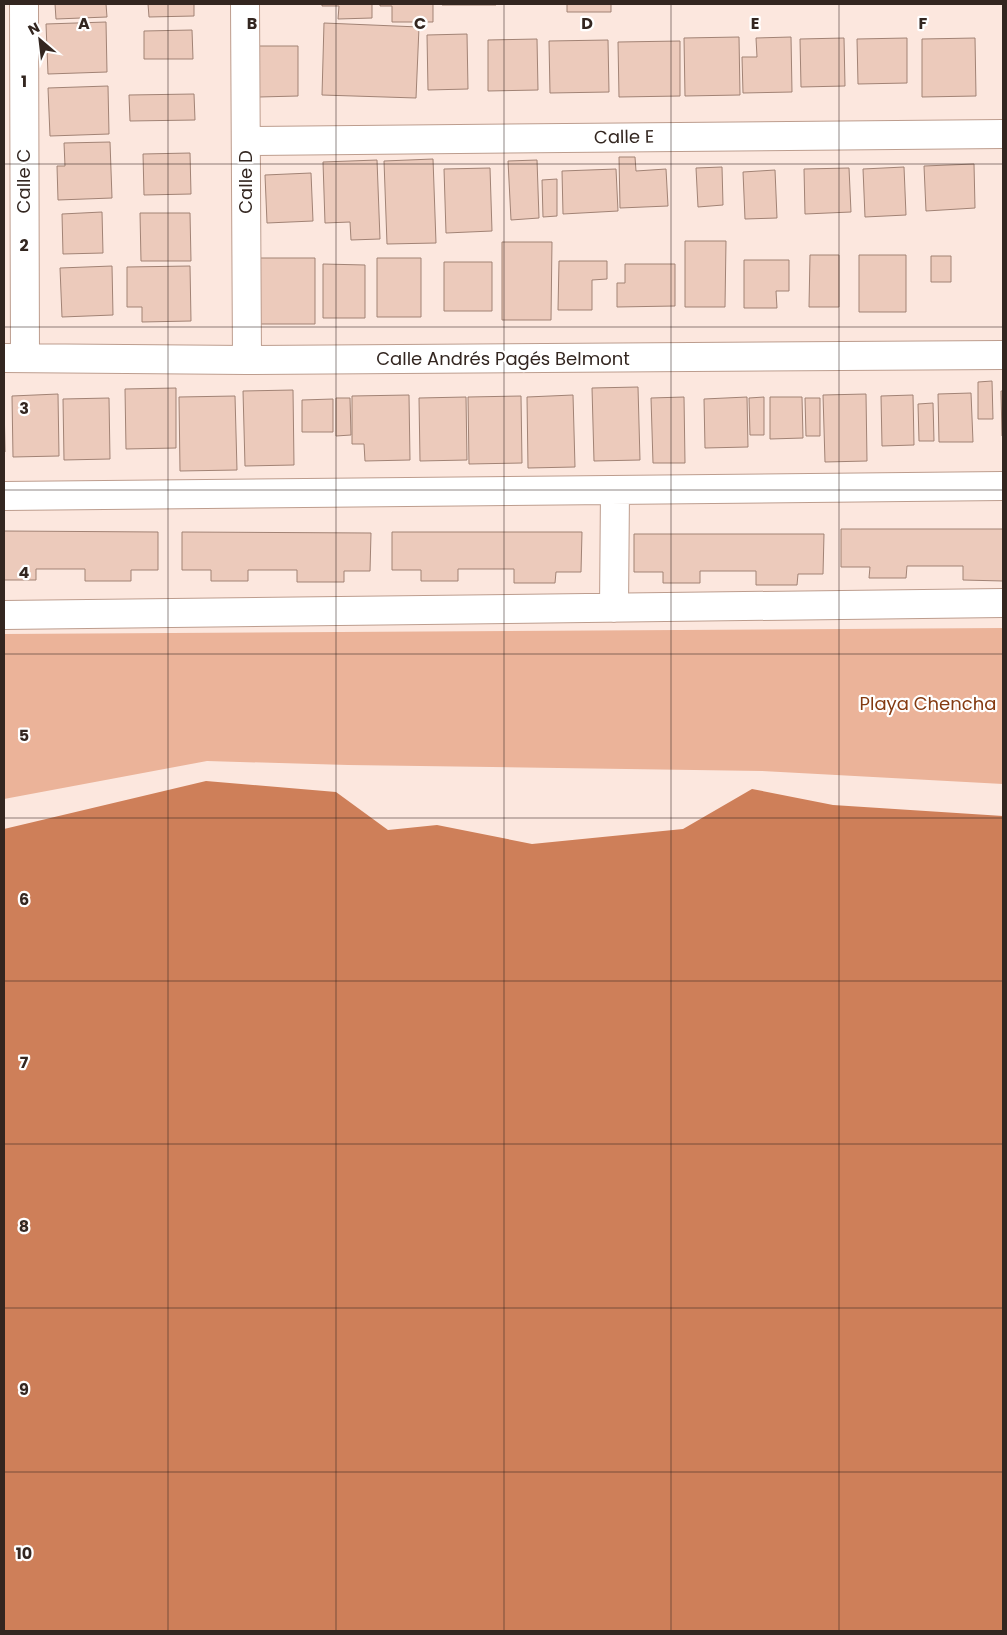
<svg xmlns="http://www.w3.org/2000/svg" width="1007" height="1635" font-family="Poppins,sans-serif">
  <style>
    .green { fill: #ebb399 }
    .water { fill: #ce7f59 }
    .building { fill: #eccabb; stroke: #a28375 }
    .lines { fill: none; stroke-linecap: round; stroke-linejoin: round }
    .minor-casing { stroke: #bd9d8e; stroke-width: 30 }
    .minor { stroke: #fff; stroke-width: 28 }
    .grid { fill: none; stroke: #332620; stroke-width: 1; stroke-opacity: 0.55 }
    .labels { text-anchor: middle; stroke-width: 4.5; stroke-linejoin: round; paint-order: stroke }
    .street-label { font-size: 18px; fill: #332620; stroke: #fff }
    .park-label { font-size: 18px; fill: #843a11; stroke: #fff }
    .grid-label { font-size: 16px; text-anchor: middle; font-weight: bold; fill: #332620; stroke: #fff; stroke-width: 4.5; stroke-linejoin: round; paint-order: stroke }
  </style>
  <rect width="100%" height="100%" fill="#fce7de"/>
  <path class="green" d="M1003,628V784L762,771L348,765L207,761L4,799V634Z"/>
  <path class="water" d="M206,781L336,792L388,830L437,825L532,844L683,829L752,789L833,805L1003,816V1631H4V829Z"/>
  <path class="building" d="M55,4H106L107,17L56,19Z
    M148,4H194V16L149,17Z
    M322,4H372V18L338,19L339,6H322Z
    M380,4H433V22H392V6H380Z
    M442,4H496V5H442Z
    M567,4H611V12H567Z
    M106,22L107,72L48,74L46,24Z
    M324,23L419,27L416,98L322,95Z
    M192,30L193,59H144V31Z
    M467,34L468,89L428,90L427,35Z
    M739,37L740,95L685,96L684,38Z
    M791,37L792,92L743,93L742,57H757L756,38Z
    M844,38L845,86L801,87L800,39Z
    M907,38V83L858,84L857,39Z
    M975,38L976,96L922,97V39Z
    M537,39L538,90L488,91V40Z
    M608,40L609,92L550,93L549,41Z
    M680,41V96L619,97L618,42Z
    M258,46H298V96L259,97Z
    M108,86L109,134L50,136L48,88Z
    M194,94L195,120L130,121L129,95Z
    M110,142L112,198L58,200L57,166H65L64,143Z
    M190,153L191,194L144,195L143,154Z
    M619,157H635L636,171L666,169L668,206L620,208Z
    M433,159L436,243L387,244L384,161Z
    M377,160L380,239L351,240L350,222L325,223L323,162Z
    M537,160L539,218L511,220L508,161Z
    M974,164L975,208L926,211L924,166Z
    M722,167L723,205L698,207L696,168Z
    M904,167L906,215L865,217L863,169Z
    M490,168L492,231L446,233L444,169Z
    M849,168L851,212L805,214L804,169Z
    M616,169L618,211L563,214L562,171Z
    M775,170L777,218L745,219L743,172Z
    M311,173L313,221L267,223L265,175Z
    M557,179V216L543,217L542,180Z
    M102,212L103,253L63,254L62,214Z
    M140,213H190L191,261H141Z
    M685,241H726L725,307H685Z
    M502,242H552L551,320H502Z
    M810,255H839V307H809Z
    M859,255H906V312H859Z
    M931,256H951V282H931Z
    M259,258H315V324H259Z
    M377,258H421V317H377Z
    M744,260H789V291H776L777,308H744Z
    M559,261H607V279L592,280V310H558Z
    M444,262H492V311H444Z
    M323,264L365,265V318H323Z
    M625,264H675V306L617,307V283H625Z
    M112,266L113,315L62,317L60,268Z
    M190,266L191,321L142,322V307H127V267Z
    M992,381L993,419H978V382Z
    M638,387L640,460L594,461L592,388Z
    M176,388V448L126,449L125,389Z
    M293,390L294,465L245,466L243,391Z
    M1001,391H1003V436H1002Z
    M971,393L973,442H939L938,394Z
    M58,394L59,456L13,457L12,396Z
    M866,394L867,461L825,462L823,395Z
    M409,395L410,460L365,461L364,444H352V396Z
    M573,395L575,467L528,468L527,397Z
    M913,395L914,445L882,446L881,396Z
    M235,396L237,470L180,471L179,397Z
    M521,396L522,463L469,464L468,397Z
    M466,397L467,460L420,461L419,398Z
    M684,397L685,463H653L651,398Z
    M747,397L748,447L705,448L704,399Z
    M764,397V435H750L749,398Z
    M770,397H802L803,438L770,439Z
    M4,398L5,452H4Z
    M109,398L110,459L64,460L63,399Z
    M336,398H350L351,435L336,436Z
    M805,398H820V436H806Z
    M333,399V432H302V400Z
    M933,403L934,441H919L918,404Z
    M841,529H1003V581L963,580V566H907L906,578H869L870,567H841Z
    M4,531L158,532V570H131V581H85V569H36V580H4Z
    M182,532L371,533L370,571H344V582H297V570H248V581H211V570H182Z
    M392,532H582L581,572H556L555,583H514V569H458V581H421V570H392Z
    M634,534H824L823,574H798L797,585H756V571H700V583H663V572H634Z"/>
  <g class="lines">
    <g class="minor-casing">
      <path id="minor" d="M24,4L25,358
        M245,4L247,360
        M246,141L1003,134
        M4,358L247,360L1003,355
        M4,496L1003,486
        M614,608L615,490
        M4,615L1003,603"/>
    </g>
    <use href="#minor" class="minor"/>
  </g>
  <path class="grid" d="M168,4V1631M336,4V1631M504,4V1631M671,4V1631M839,4V1631M4,164H1003M4,327H1003M4,490H1003M4,654H1003M4,818H1003M4,981H1003M4,1144H1003M4,1308H1003M4,1472H1003"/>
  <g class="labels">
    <g class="street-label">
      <text transform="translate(624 137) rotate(-1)" y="6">Calle E</text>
      <text transform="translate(24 181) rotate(-90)" y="6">Calle C</text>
      <text transform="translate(246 182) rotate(-90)" y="6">Calle D</text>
      <text x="503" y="365">Calle Andrés Pagés Belmont</text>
    </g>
    <g class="park-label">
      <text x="928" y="710">Playa Chencha</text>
    </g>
  </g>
  <g class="grid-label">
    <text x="84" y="29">A</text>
    <text x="252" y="29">B</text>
    <text x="420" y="29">C</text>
    <text x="587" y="29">D</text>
    <text x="755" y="29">E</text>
    <text x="923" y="29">F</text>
    <text x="24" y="87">1</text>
    <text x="24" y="251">2</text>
    <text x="24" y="414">3</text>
    <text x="24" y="578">4</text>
    <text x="24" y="741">5</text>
    <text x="24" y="905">6</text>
    <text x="24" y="1068">7</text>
    <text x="24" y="1232">8</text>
    <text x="24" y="1395">9</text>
    <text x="24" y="1559">10</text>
  </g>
  <rect width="1007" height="1635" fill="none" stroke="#332620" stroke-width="10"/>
  <g transform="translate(40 40) rotate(332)" stroke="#ffffff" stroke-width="4" paint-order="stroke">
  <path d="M0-4L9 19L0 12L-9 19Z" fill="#332620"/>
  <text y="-8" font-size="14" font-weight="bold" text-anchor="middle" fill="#332620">N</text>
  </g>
</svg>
